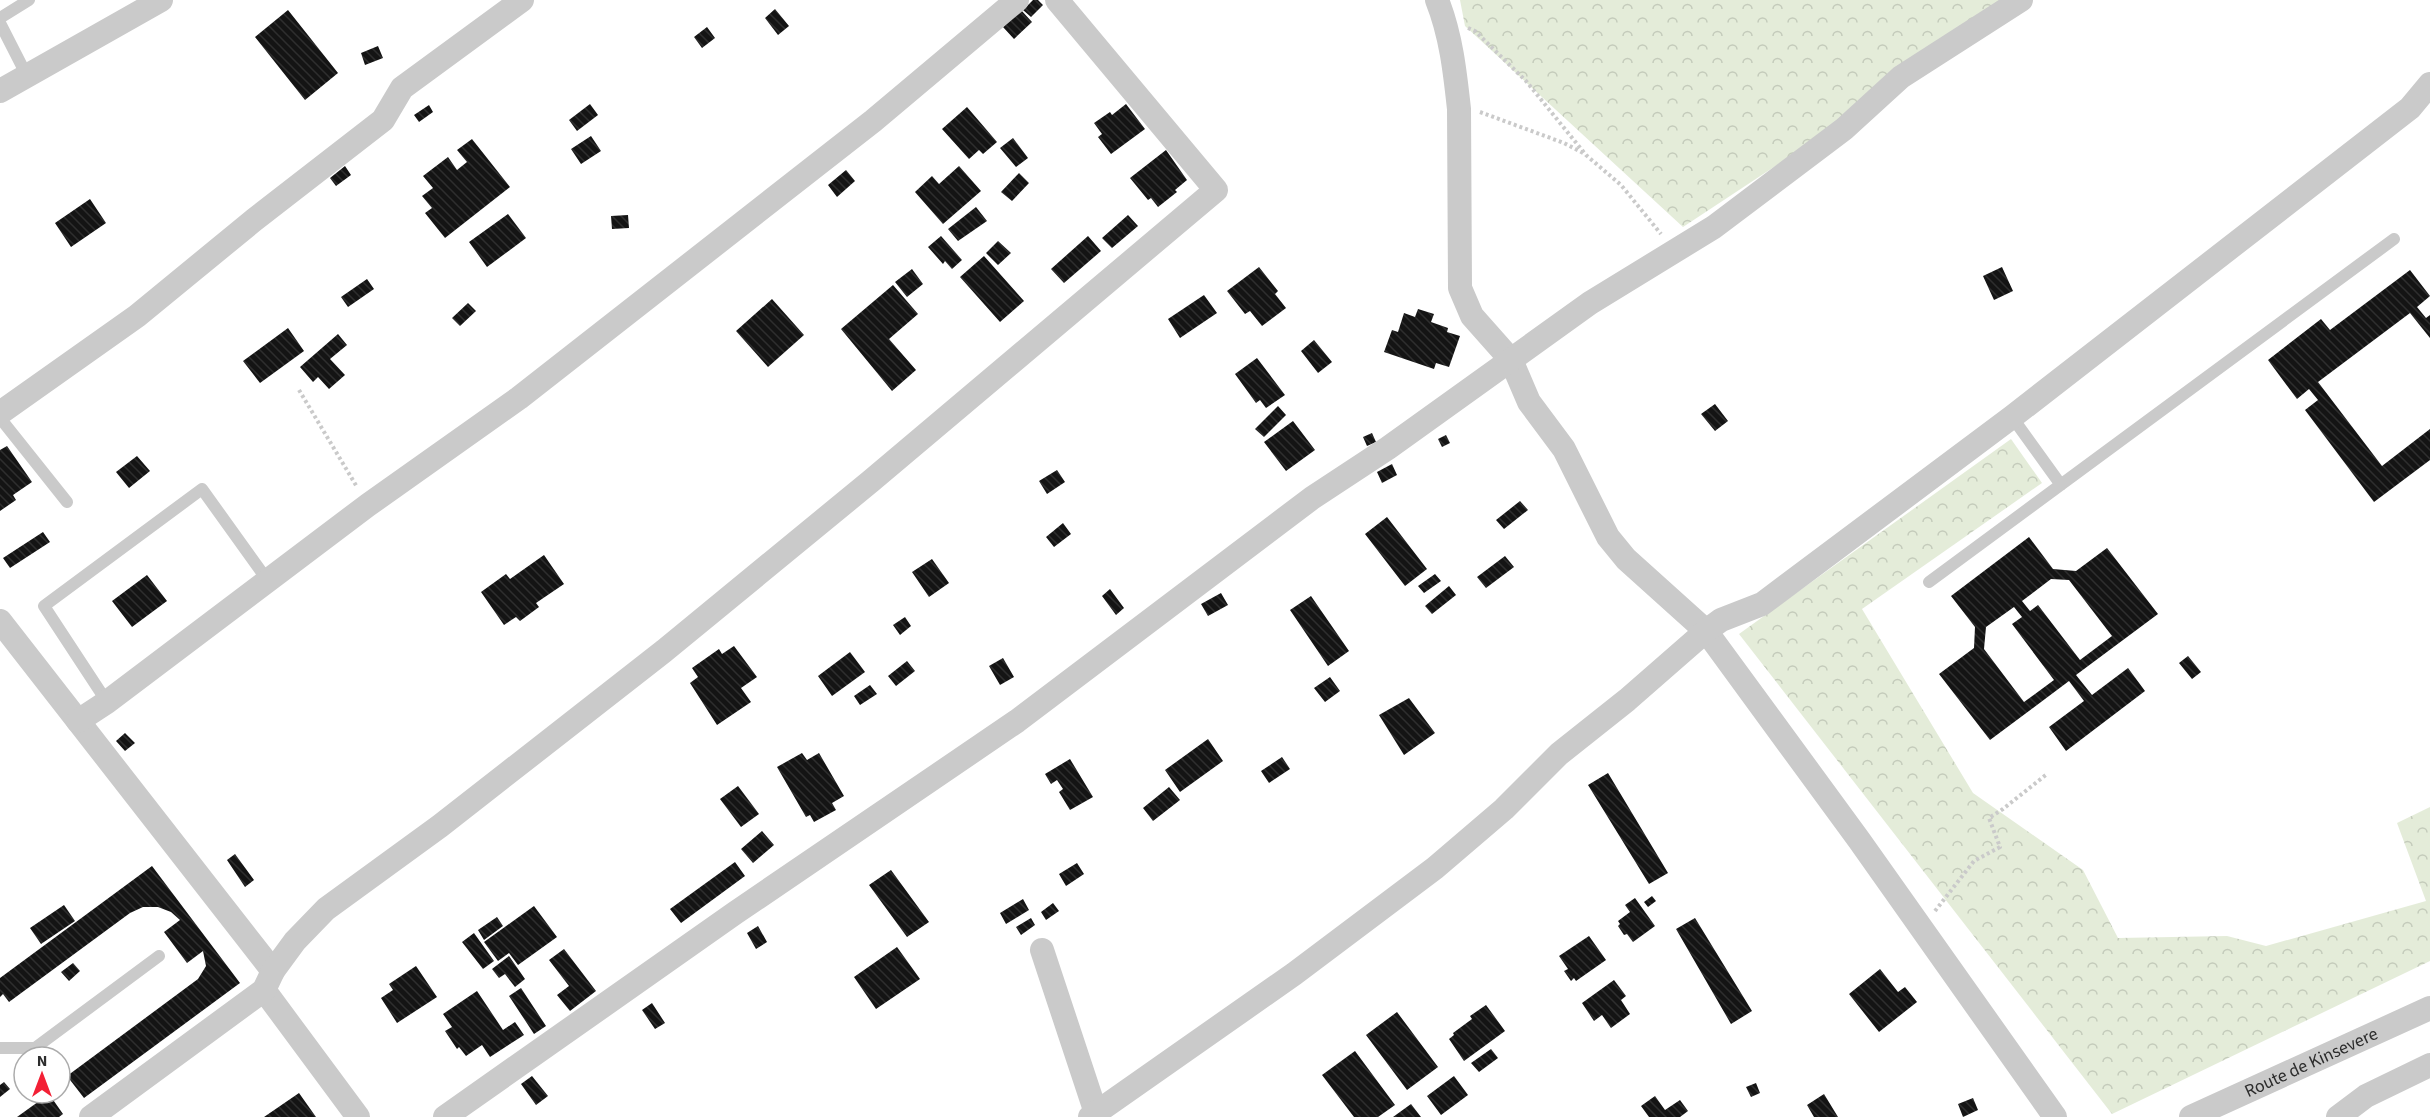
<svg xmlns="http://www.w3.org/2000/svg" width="2430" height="1117" font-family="'Source Sans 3',sans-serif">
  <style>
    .forest { fill: url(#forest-crowns) }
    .building { fill: url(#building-back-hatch); fill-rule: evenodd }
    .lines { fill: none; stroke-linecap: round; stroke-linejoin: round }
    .path { stroke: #cacaca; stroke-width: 4; stroke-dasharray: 3 3; stroke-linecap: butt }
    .lane { stroke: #cacaca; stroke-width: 12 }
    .street { stroke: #cacaca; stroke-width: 24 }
    .labels { text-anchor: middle; stroke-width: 6; stroke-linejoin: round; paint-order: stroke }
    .street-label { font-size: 18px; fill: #2d2d2d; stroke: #fff }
  </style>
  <defs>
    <pattern id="forest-crowns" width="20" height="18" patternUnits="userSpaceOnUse" patternTransform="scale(1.5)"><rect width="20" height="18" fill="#e4ecd9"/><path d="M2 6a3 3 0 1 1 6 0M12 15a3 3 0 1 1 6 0" fill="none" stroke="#c4cbbb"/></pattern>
    <pattern id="building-back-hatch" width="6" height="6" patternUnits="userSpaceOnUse" patternTransform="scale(1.5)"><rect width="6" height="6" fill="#141414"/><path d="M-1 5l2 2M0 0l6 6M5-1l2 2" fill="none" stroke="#2e2e2e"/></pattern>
  </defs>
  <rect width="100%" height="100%" fill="#fff"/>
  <path class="forest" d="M1460,0H2027L1683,227L1465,26Z
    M2011,439L2042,483L1862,609L1973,793L2083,870L2118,938L2227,936L2266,946L2426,901L2397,823L2430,807V961L2112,1114L1739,634Z"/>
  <path class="building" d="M1033,0H1038L1043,5L1031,17L1023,10Z
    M775,9L789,26L778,35L765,18Z
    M288,10L338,73L305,100L255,37Z
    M1021,10L1032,22L1014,39L1003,27Z
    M707,27L715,38L702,48L694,37Z
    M378,46L383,58L365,65L361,53Z
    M590,104L598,115L577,131L569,120Z
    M1126,104L1145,129L1111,154L1098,137L1102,134L1094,123L1110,112L1112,115Z
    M429,105L433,112L419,122L414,115Z
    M967,107L997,142L983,154L979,150L969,159L942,129Z
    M591,136L601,151L581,164L571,149Z
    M1013,138L1028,158L1016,167L1000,148Z
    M472,139L510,187L445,238L425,213L432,208L422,196L433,188L423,176L448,157L457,170L467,162L457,150Z
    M1166,150L1187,180L1175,190L1177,192L1158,207L1151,198L1148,200L1130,178Z
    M345,166L351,175L336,186L330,178Z
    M959,166L981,191L943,224L915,192L932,176L939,184Z
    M846,170L855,181L837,197L828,185Z
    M1019,173L1029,183L1012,201L1001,192Z
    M90,199L106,223L71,247L55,223Z
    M976,207L987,221L958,241L948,229Z
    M508,214L526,238L487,267L469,242Z
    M628,215L629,228L612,229L611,216Z
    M1128,215L1138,226L1112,248L1102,238Z
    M941,236L962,260L952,269L945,261L943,264L928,247Z
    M1088,236L1101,251L1064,283L1051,269Z
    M998,241L1011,253L998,265L986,253Z
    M984,256L1024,301L1000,322L960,277Z
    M1259,267L1278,291L1275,294L1286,308L1262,326L1250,311L1245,314L1227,291Z
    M2002,267L2013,291L1994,300L1983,276Z
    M912,269L923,284L907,297L895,282Z
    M2410,270L2430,296L2417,307L2426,318L2430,315V338L2410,313L2318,382L2382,466L2430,429V460L2374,502L2305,410L2318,400L2309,389L2297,399L2268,360L2321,319L2330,330Z
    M367,279L374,289L348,307L341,297Z
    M893,285L918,314L889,339L916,370L892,391L841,329Z
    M1204,295L1217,313L1180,338L1168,319Z
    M772,299L804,335L768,367L736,331Z
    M468,303L476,311L460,326L452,318Z
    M1418,309L1434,314L1431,322L1448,328L1447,332L1460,336L1449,367L1436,363L1434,369L1384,352L1392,330L1398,332L1404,313L1415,317Z
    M288,328L304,351L260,383L243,361Z
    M338,334L347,345L330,359L345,375L329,389L318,377L313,382L300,367Z
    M1314,340L1332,362L1318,373L1301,351Z
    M1257,358L1285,395L1266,408L1260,400L1256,403L1235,374Z
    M1715,404L1728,421L1715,431L1701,414Z
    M1278,406L1286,415L1264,437L1255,429Z
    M1293,421L1315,450L1286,471L1264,442Z
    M1372,433L1376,442L1367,446L1363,437Z
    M1446,435L1450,443L1442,447L1438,439Z
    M7,446L32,482L13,495L16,500L0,511V450Z
    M137,456L150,471L129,488L116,472Z
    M1392,464L1397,475L1382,483L1377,472Z
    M1057,470L1065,482L1047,494L1039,481Z
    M1520,501L1528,510L1504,529L1496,520Z
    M1387,517L1427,569L1405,586L1365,534Z
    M1063,523L1071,534L1054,547L1046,537Z
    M43,532L50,542L10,568L3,558Z
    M2029,537L2053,569L2076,571L2107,548L2158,614L2076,675L2092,695L2128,668L2145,691L2066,751L2049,727L2084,701L2069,681L1990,740L1939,674L1974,648L1975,627L1951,596ZM2051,579L2069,580L2112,636L2080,660L2038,605L2030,611L2022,601ZM2014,607L2022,617L2012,624L2054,680L2024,702L1984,649L1986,627Z
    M544,555L564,584L536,603L539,607L520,621L516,617L504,625L481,592L506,574L510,579Z
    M1505,556L1514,567L1486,588L1477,577Z
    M932,559L949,583L929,597L912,572Z
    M1435,574L1441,581L1424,593L1418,586Z
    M147,575L167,601L132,627L112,601Z
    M1449,586L1456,595L1432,614L1425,606Z
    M1110,589L1124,608L1116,615L1102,596Z
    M1221,593L1228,605L1208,616L1201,604Z
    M1311,596L1349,651L1328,666L1290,610Z
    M905,617L911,626L900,635L893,625Z
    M734,646L757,677L741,688L751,702L717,725L690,683L698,677L692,668L719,649L722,654Z
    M850,652L865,672L832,696L818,676Z
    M2188,656L2201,672L2192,679L2179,663Z
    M1003,658L1014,677L1000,685L989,666Z
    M907,661L915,671L896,686L888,676Z
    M1330,677L1340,691L1325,702L1314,688Z
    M870,685L877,694L860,705L854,696Z
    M1409,698L1435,733L1404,755L1379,715Z
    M125,733L135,743L125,751L116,741Z
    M1208,739L1223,761L1180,792L1165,770Z
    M802,753L807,760L819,753L844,796L832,803L836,810L814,822L810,815L806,817L777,767Z
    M1282,757L1290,769L1269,783L1261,771Z
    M1070,759L1093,797L1070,810L1059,792L1063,789L1057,780L1051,784L1045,774Z
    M1608,773L1668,873L1649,884L1588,785Z
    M738,786L759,814L741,827L720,799Z
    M1169,787L1180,800L1153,821L1143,808Z
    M762,831L774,845L753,863L741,849Z
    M235,854L254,880L245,887L227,860Z
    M735,862L745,876L681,923L670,909Z
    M1077,863L1084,874L1066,886L1059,874Z
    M152,866L240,983L84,1098L67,1076L198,979L206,966L203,951L187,963L164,932L180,920L171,912L158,907H143L130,913L9,1002L3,994L0,997V978Z
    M891,870L929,922L907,937L869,885Z
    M1652,896L1656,901L1648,907L1644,902Z
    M1635,898L1655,926L1633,942L1627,934L1624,935L1618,926L1620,924L1618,921L1630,912L1625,905Z
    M1023,899L1029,910L1006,924L1000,913Z
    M1053,903L1059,911L1046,920L1041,912Z
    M64,905L75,921L41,944L30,928Z
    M534,906L557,937L518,965L509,953L498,961L484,942Z
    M497,917L503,926L484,940L478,930Z
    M1031,918L1035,925L1021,935L1016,927Z
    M1695,918L1752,1011L1731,1024L1676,929Z
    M758,926L767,942L756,949L747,933Z
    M474,933L494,961L483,969L462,942Z
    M1589,936L1606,960L1576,981L1574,978L1571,981L1564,971L1568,969L1559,956Z
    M897,947L920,979L876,1009L854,977Z
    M564,949L596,991L570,1011L557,995L569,986L549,960Z
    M509,956L525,979L515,987L505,974L499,978L492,969Z
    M73,963L80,971L69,981L61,972Z
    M416,966L437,997L397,1023L381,998L393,990L389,984Z
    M1880,969L1898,992L1905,987L1917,1002L1879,1032L1849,994Z
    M1614,980L1626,996L1621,1000L1630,1014L1611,1028L1602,1015L1594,1021L1582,1003Z
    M521,988L546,1026L534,1034L509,996Z
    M477,991L503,1030L515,1022L524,1035L490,1057L482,1045L466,1056L459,1047L457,1049L445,1031L452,1027L443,1014Z
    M652,1003L665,1023L655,1029L642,1010Z
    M1486,1005L1505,1031L1464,1061L1449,1039L1454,1035L1453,1033L1472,1019L1470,1016Z
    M1397,1012L1438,1067L1407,1090L1366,1035Z
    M1491,1049L1498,1058L1479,1072L1471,1063Z
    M1355,1051L1395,1105L1378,1117H1354L1322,1075Z
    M532,1076L548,1096L536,1105L521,1084Z
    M1454,1076L1468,1095L1441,1115L1427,1096Z
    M4,1082L10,1089L0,1097V1085Z
    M1756,1083L1760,1093L1751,1097L1746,1087Z
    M299,1093L316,1117H264Z
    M49,1094L63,1114L59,1117H17Z
    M1824,1094L1838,1117H1814L1807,1105Z
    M1655,1096L1665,1110L1680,1100L1688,1111L1680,1117H1649L1641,1106Z
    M1973,1098L1978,1110L1963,1117L1958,1104Z
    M1411,1104L1421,1117H1393Z"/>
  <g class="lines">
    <path class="path" d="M1468,28L1475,31L1526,81L1586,155L1621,185L1661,234
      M1480,112L1564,143L1585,154
      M299,390L357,487
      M1935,911L1974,861L2000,847L1989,818L2003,809L2047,774"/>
    <path class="lane" d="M0,18L29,0
      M0,23L27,76
      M2012,417L2061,485
      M0,418L67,502
      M1929,582L2394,239
      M107,702L44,606L202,489L268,581
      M0,1048H35L159,956"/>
    <g class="street">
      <path d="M1437,0C1451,35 1455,72 1459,109L1460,288L1472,316L1511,360L1529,402L1564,449L1608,537L1626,559L1706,631L1859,840L2055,1117"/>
      <path d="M0,91L161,0"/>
      <path d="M0,413L137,316L254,220L383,120L402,88L522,0"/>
      <path d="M0,621L273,971"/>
      <path d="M78,721L107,702L368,505L519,398L873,121L1017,0"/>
      <path d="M1042,950L1096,1113"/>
      <path d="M264,990L358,1117"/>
      <path d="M91,1117L264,990L273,971L295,941L326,909L440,826L664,651L871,481L1216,190L1057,0"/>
      <path d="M445,1117L735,913L1017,721L1312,498L1388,448L1590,303L1714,227L1844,129L1901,77L2021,0"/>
      <path d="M1090,1117L1294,974L1435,868L1504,809L1559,754L1627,700L1706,631L1721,620L1762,604L2012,417L2410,108L2430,84"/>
      <path id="s1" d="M2191,1117L2430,1008"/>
      <path d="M2338,1117L2366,1096L2430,1065"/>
    </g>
  </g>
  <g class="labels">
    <g class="street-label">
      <text dy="6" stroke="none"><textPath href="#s1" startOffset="132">Route de Kinsevere</textPath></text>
    </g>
  </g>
  <g transform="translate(42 1075)"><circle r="28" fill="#ffffff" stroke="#ababab" stroke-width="1.5"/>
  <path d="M0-4.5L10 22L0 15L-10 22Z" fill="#f32035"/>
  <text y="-9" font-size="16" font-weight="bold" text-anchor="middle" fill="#2d2d2d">N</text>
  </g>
</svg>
